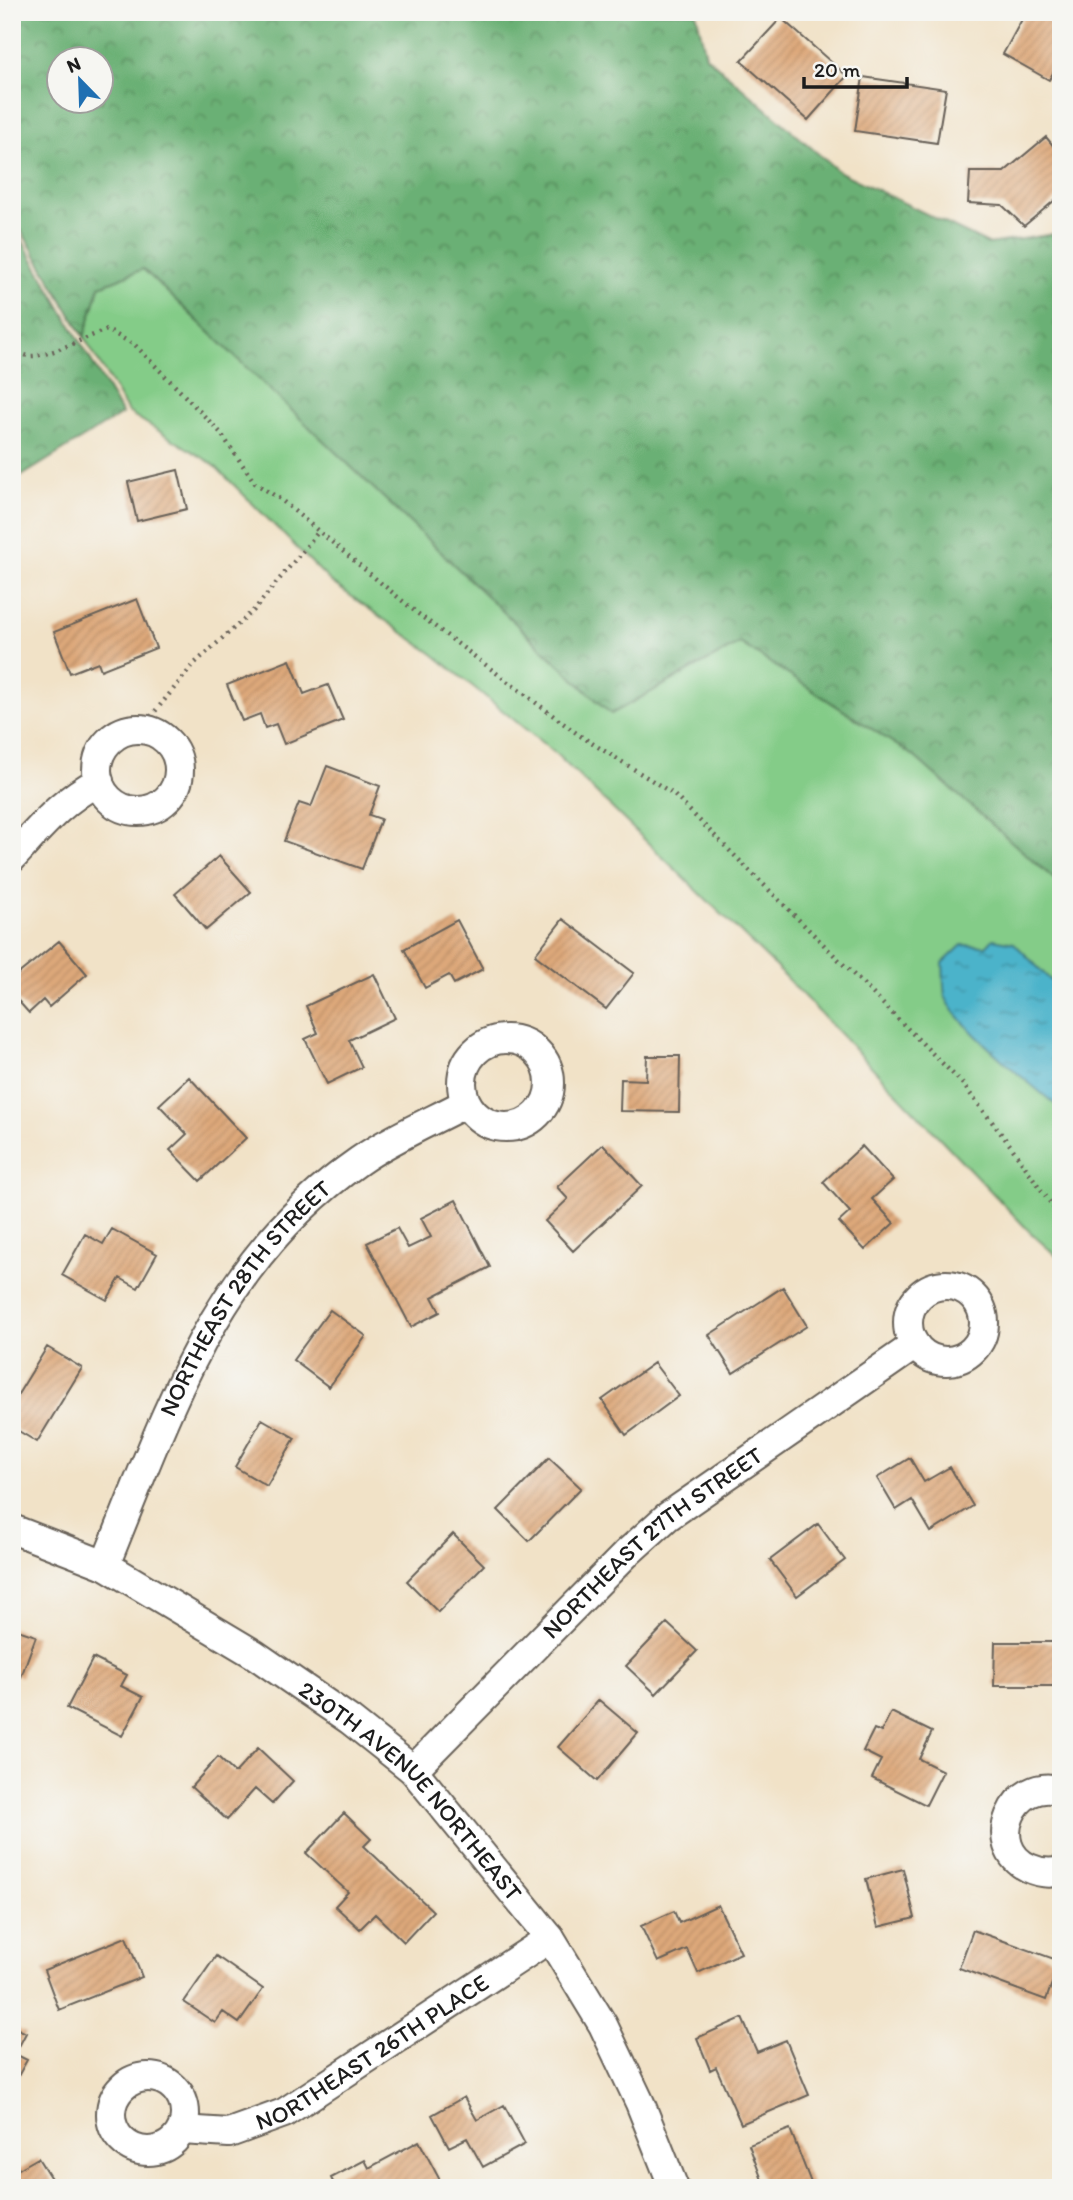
<svg xmlns="http://www.w3.org/2000/svg" width="1073" height="2200" font-family="Itim,sans-serif">
  <style>
    .green { fill: #84cc88; stroke: #507452; stroke-width: 2 }
    .forest { fill: url(#forest-crowns); stroke: #446648; stroke-width: 2; fill-rule: evenodd }
    .water { fill: url(#water-ripples); stroke: #346873; stroke-width: 2 }
    .building { fill: url(#building-hatch) }
    .lines { fill: none; stroke-linecap: round; stroke-linejoin: round }
    .street-casing { stroke: #676158; stroke-width: 32 }
    .path { stroke: #676158; stroke-width: 4.5; stroke-dasharray: 2 5; stroke-linecap: butt }
    .street { stroke: #fff; stroke-width: 28 }
    .labels { text-anchor: middle; stroke-width: 5; stroke-linejoin: round; paint-order: stroke }
    .street-label { font-size: 24px; fill: #1c1c1c; stroke: #f6f6f2 }
  </style>
  <defs>
    <pattern id="forest-crowns" width="20" height="18" patternUnits="userSpaceOnUse" patternTransform="scale(1.75)"><rect width="20" height="18" fill="#6bb074"/><path d="M2 6a3 3 0 1 1 6 0M12 15a3 3 0 1 1 6 0" fill="none" stroke="#578e5e"/></pattern>
    <pattern id="water-ripples" width="26" height="14" patternUnits="userSpaceOnUse" patternTransform="scale(1.75)"><rect width="26" height="14" fill="#4cb3ca"/><path d="M2 4q2-2 4 0t4 0M15 11q2-2 4 0t4 0" fill="none" stroke="#3e91a3"/></pattern>
    <pattern id="building-hatch" width="6" height="6" patternUnits="userSpaceOnUse" patternTransform="scale(1.75)"><rect width="6" height="6" fill="#dda87a"/><path d="M-1 1l2-2M0 6l6-6M5 7l2-2" fill="none" stroke="#bd9069"/></pattern>
  </defs>
  <rect width="100%" height="100%" fill="#f6f6f2"/>
  <filter id="ink" filterUnits="userSpaceOnUse"><feTurbulence type="fractalNoise" baseFrequency=".0143" numOctaves="2"/><feDisplacementMap in="SourceGraphic" scale="14" xChannelSelector="R" yChannelSelector="G"/><feConvolveMatrix kernelMatrix="1 2 1 2 8 2 1 2 1" color-interpolation-filters="sRGB"/></filter>
  <filter id="wash" filterUnits="userSpaceOnUse"><feTurbulence type="fractalNoise" baseFrequency=".00686" numOctaves="4" result="noise"/><feDisplacementMap in="SourceGraphic" scale="28" xChannelSelector="R" yChannelSelector="G"/><feGaussianBlur stdDeviation="1.57" result="paint"/><feColorMatrix in="noise" values="0 0 0 0 0 0 0 0 0 0 0 0 0 0 0 0 0 1.4 0 .05"/><feComposite in="paint" operator="in"/></filter>
  <g filter="url(#wash)">
    <rect width="100%" height="100%" fill="#f1e2c7"/>
    <path class="green" d="M143,269L611,714L740,643L915,757L1061,885V1260L1031,1233L771,962L556,754L433,654L331,582L213,464L128,412L84,337L100,286Z"/>
    <path class="forest" d="M12,12H696L706,56L838,171L988,244L1061,233V885L915,757L740,643L611,714L143,269L100,286L84,337L12,215ZM60,60H102V102H60Z
      M12,223L122,414L12,482Z"/>
    <path class="water" d="M993,939L1014,943L1061,991V1109C1036,1089 953,1023 945,995C943,985 944,973 943,963L962,945L986,946Z"/>
    <g id="blocks">
      <path class="building" d="M1026,12H1061V59L1049,80L1003,54Z
        M781,18L847,76L808,120L741,61Z
        M863,77L946,89L937,143L855,131Z
        M1046,137L1061,155V195L1024,226L1002,205L968,203L970,172H1004Z
        M178,470L187,509L137,521L128,482Z
        M137,599L156,648L101,670L98,662L70,673L54,632Z
        M290,660L304,694L328,685L343,720L284,744L276,724L265,728L260,714L242,721L227,685Z
        M327,766L380,786L369,815L381,819L362,869L284,841L299,803L311,807Z
        M219,856L251,892L206,930L175,894Z
        M563,919L634,973L606,1009L535,955Z
        M457,920L483,969L454,984L449,975L425,988L404,949Z
        M59,941L87,974L49,1007L43,1000L29,1013L12,994V979Z
        M374,974L395,1018L349,1040L362,1067L327,1084L305,1039L318,1033L306,1006Z
        M647,1056H680L679,1112L620,1111L621,1079L646,1080Z
        M189,1077L246,1138L200,1181L170,1150L187,1134L159,1105Z
        M603,1144L642,1186L573,1251L545,1221L568,1199L557,1187Z
        M862,1146L893,1180L872,1199L894,1223L865,1250L839,1222L850,1212L823,1182Z
        M456,1200L490,1267L432,1297L440,1312L411,1327L367,1243L397,1228L408,1248L431,1237L421,1218Z
        M112,1229L157,1254L138,1288L120,1278L107,1300L62,1275L85,1234L103,1244Z
        M783,1287L807,1326L733,1373L709,1335Z
        M330,1310L366,1336L329,1387L293,1360Z
        M47,1347L82,1368L37,1442L12,1427V1404Z
        M654,1363L679,1396L626,1435L602,1400Z
        M262,1419L295,1438L267,1486L235,1467Z
        M549,1458L581,1488L529,1541L498,1510Z
        M910,1458L924,1482L950,1467L973,1506L931,1532L912,1500L896,1510L877,1478Z
        M818,1524L845,1560L797,1596L770,1560Z
        M453,1534L484,1565L438,1612L407,1581Z
        M667,1623L697,1651L656,1694L626,1666Z
        M12,1628L36,1636L21,1677L12,1673Z
        M995,1642H1061V1686H994Z
        M93,1658L127,1675L121,1686L143,1697L122,1736L67,1708Z
        M599,1700L638,1733L597,1781L558,1747Z
        M891,1712L932,1732L919,1759L943,1771L926,1805L872,1778L881,1760L863,1751L874,1729L881,1732Z
        M258,1748L293,1781L272,1804L255,1789L227,1820L191,1787L218,1757L235,1773Z
        M344,1813L371,1839L364,1846L433,1911L404,1942L375,1914L360,1929L335,1906L348,1892L306,1853Z
        M903,1869L915,1918L878,1927L866,1879Z
        M718,1905L741,1953L698,1973L687,1949L658,1962L641,1926L674,1911L679,1923Z
        M973,1930L1060,1961L1046,2000L959,1968Z
        M126,1937L142,1977L59,2010L44,1970Z
        M216,1956L263,1989L239,2023L223,2012L215,2023L184,2002Z
        M742,2018L757,2052L786,2040L809,2095L741,2124L716,2067L710,2070L697,2038Z
        M12,2026L26,2033L15,2054L27,2060L12,2087Z
        M464,2097L477,2120L504,2105L525,2144L483,2167L467,2138L449,2147L432,2115Z
        M790,2129L813,2188H765L749,2145Z
        M419,2141L442,2184L435,2188H336L331,2178L365,2160L369,2168Z
        M38,2158L57,2188H12V2173Z"/>
    </g>
  </g>
  <g filter="url(#ink)">
    <use href="#blocks" fill-opacity="0" stroke="#676158" stroke-width="2"/>
    <g class="lines">
      <g class="street-casing">
        <g id="street">
          <circle cx="138" cy="770" r="41"/>
          <path d="M12,858C41,827 60,802 99,781"/>
          <circle cx="506" cy="1083" r="44"/>
          <circle cx="946" cy="1323" r="38"/>
          <path id="s1" d="M12,1529L105,1565L254,1654L350,1720L413,1770L550,1938L603,2025L640,2103L674,2188"/>
          <path id="s2" d="M105,1565C168,1411 215,1261 359,1161C390,1139 432,1121 466,1103"/>
          <path id="s3" d="M413,1770L626,1554L667,1517L915,1345"/>
          <path d="M1061,1791C1013,1775 983,1847 1029,1868C1040,1873 1050,1874 1061,1871"/>
          <circle cx="148" cy="2114" r="37"/>
          <path id="s4" d="M182,2130L229,2133L284,2113L550,1938"/>
        </g>
      </g>
      <path class="path" d="M12,350C17,351 23,355 28,356C47,358 87,336 107,330L135,345L220,432L255,483L280,499L417,613L499,675L579,735L672,793L961,1082L1010,1145L1061,1218
        M147,730L152,715L195,663L254,610L319,531"/>
      <use href="#street" class="street"/>
    </g>
  </g>
  <g class="labels">
    <g class="street-label">
      <text dy="8" stroke="none"><textPath href="#s2" startOffset="304">NORTHEAST 28TH STREET</textPath></text>
      <text dy="8" stroke="none"><textPath href="#s3" startOffset="331">NORTHEAST 27TH STREET</textPath></text>
      <text dy="8" stroke="none"><textPath href="#s1" startOffset="483">230TH AVENUE NORTHEAST</textPath></text>
      <text dy="8" stroke="none"><textPath href="#s4" startOffset="212">NORTHEAST 26TH PLACE</textPath></text>
    </g>
  </g>
  <rect width="1073" height="2200" fill="none" stroke="#f6f6f2" stroke-width="42"/>
  <g transform="translate(80 80) rotate(337)"><circle r="33" fill="#f6f6f2" stroke="#9f9f9c" stroke-width="2"/>
  <path d="M0-5L12 26L0 18L-12 26Z" fill="#1f6fb2"/>
  <text y="-10" font-size="19" font-weight="bold" text-anchor="middle" fill="#1c1c1c">N</text>
  </g>
  <path d="M804 77v10h103v-10" fill="none" stroke="#1c1c1c" stroke-width="3.5"/>
  <text x="814" y="77" font-size="21" fill="#1c1c1c" stroke="#f6f6f2" stroke-width="5" paint-order="stroke">20 m</text>
</svg>
